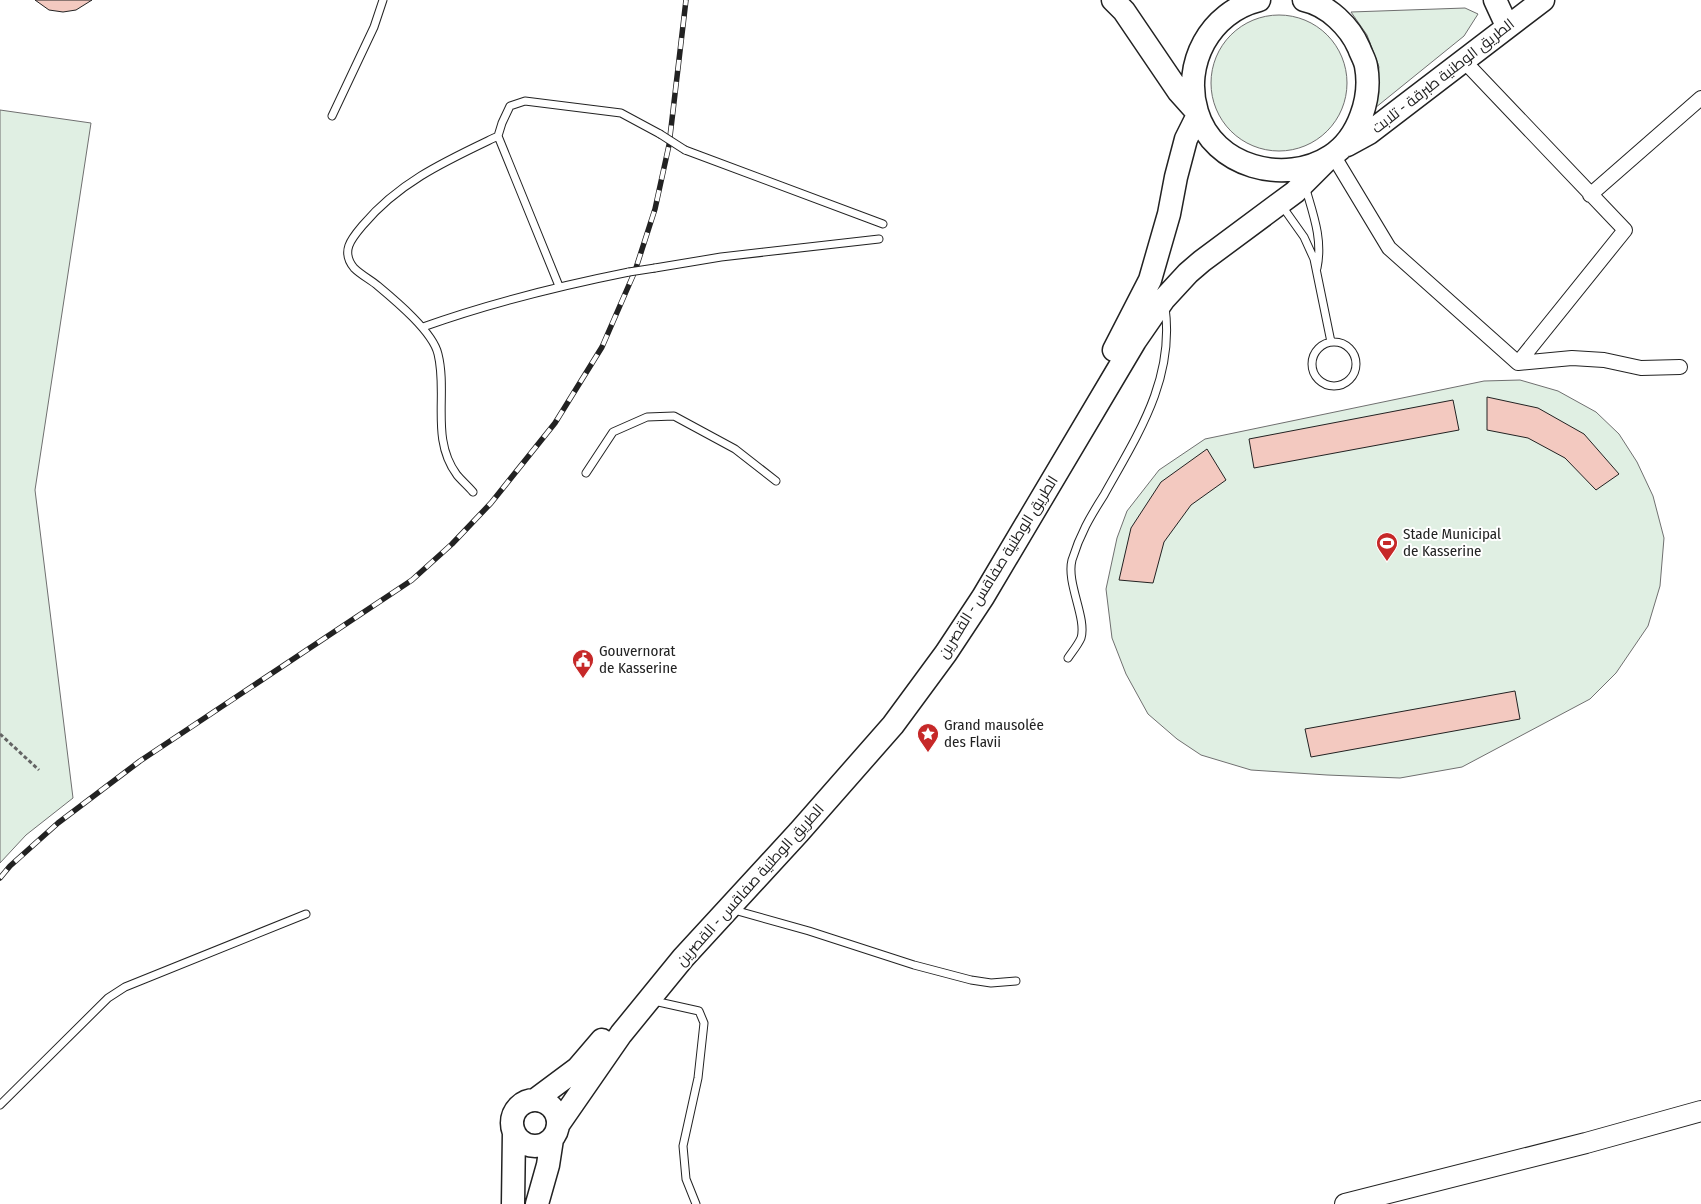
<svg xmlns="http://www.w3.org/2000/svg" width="1701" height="1204" font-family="'Fira Sans Condensed',Cairo,sans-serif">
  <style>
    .green { fill: #e0efe3; stroke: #6f6f6f }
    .building { fill: #f3c9c0; stroke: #222 }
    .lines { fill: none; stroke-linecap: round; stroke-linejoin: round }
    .lane-casing { stroke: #222; stroke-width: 9 }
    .street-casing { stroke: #222; stroke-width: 16 }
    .secondary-casing { stroke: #222; stroke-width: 22 }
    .primary-casing { stroke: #222; stroke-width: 25 }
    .path { stroke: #646464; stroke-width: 3; stroke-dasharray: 4 2.5; stroke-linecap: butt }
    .lane { stroke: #fff; stroke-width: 7 }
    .street { stroke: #fff; stroke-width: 14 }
    .secondary { stroke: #fff; stroke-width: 20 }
    .primary { stroke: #fff; stroke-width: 22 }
    .rail-casing { stroke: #222; stroke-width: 5.5 }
    .rail { stroke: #fff; stroke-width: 4; stroke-dasharray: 11; stroke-linecap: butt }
    .lane-bridge-casing { stroke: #222; stroke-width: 9; stroke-linecap: butt }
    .lane-bridge { stroke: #fff; stroke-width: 7 }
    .labels { text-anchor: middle; stroke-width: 4; stroke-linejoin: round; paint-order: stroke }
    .street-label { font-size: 15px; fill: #222; stroke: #fff }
    .poi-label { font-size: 15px; fill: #222; stroke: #fff; text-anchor: start }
  </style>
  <rect width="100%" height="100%" fill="#fff"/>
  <path class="green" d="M1465,8L1478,14L1464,36L1375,108L1379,67L1367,35L1351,12Z
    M1211 83a68 68 0 1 1 136 0a68 68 0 1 1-136 0Z
    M0,110L91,123L35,490L73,798L26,835L0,863Z
    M1520,380L1558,391L1596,412L1619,434L1637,462L1653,496L1664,538L1660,586L1648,626L1616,673L1590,699L1462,767L1400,778L1327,775L1251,770L1201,755L1177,739L1148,714L1126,674L1112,638L1106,589L1117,538L1127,511L1159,470L1205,439L1484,381Z"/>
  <path class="building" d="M35,0H92L76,10L63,12L49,10Z
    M1487,397L1538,408L1584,434L1619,474L1596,490L1565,458L1528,438L1487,430Z
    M1453,400L1459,430L1254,468L1249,439Z
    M1207,449L1226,480L1191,505L1164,542L1153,583L1119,580L1131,528L1161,482Z
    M1515,691L1520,719L1311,757L1305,729Z"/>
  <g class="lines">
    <g class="lane-casing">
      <path id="lane" d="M332,116L374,27L383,0
        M498,136L559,286
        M685,150L883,224
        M1305,186C1313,214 1323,239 1317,268
        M1282,206L1304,237L1314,259L1331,342
        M655,268L721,257L879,239
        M423,327C490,303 559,286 629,272
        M1312 364a22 22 0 1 1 44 0a22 22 0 1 1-44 0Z
        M586,473L613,432L647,417L674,416L735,449L776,481
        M473,492C468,486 462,481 457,475C430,439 448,394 438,354C433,332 396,301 378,286C371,280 361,275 354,268C340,251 352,238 363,225C400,181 448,160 498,136L502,123L510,106L525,101L621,113L660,134
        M1068,658C1072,652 1078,645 1081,638C1087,618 1066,583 1072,560C1080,534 1090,517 1104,495C1138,434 1175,379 1165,307
        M734,910L809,931L914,965L971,980L991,983L1016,981
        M654,1001L699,1011L704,1023L698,1078L683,1146L686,1179L696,1204
        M0,1105L108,998L125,987L306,914"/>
    </g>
    <g class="street-casing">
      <path id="street" d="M1464,61L1625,230L1518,363
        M1333,155L1389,248L1518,363L1572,358L1604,360L1641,368L1680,367
        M1590,195L1701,98"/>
    </g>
    <g class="secondary-casing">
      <path id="secondary" d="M1345,1204L1586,1143L1701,1111"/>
    </g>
    <g class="primary-casing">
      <path id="primary" d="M1113,0L1124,11L1179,92L1196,111
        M1259,0C1210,12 1182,64 1197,112C1213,167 1285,186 1331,156C1359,138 1372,97 1366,66C1365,60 1361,54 1359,48C1350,27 1328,5 1304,0
        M1495,0L1507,26
        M1347,145L1369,133L1543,0
        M1114,350L1150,280L1169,214L1176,177L1186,139L1198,115
        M535,1100L578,1068L602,1040
        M512 1123a23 23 0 1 1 46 0a23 23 0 1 1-46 0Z
        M558,1125L621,1034L683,958L799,832L893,725L946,653L983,597L1135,341L1164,299L1188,273L1202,261L1295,192L1329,158
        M513,1204L514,1132
        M537,1204L548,1165L552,1139"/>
    </g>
    <path class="path" d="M0,734L39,770"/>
    <use href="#lane" class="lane"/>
    <use href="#street" class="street"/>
    <use href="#secondary" class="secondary"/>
    <use href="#primary" class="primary"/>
    <g class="rail-casing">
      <path id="rail" d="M0,878L10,866L58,823L140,761L412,580L452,544L491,503L555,423L602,347L635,271L655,209L669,145L686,0"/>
    </g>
    <use href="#rail" class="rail"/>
    <g class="lane-bridge-casing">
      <path id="lane-bridge" d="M660,134L685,150
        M629,272L655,268"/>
    </g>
    <use href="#lane-bridge" class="lane-bridge"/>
  </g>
  <defs>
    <g id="stadium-pin" transform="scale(1.125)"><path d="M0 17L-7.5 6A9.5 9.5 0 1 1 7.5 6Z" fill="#c62828" stroke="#fff"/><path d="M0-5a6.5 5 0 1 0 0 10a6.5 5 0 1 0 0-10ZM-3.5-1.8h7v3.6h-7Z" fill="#fff"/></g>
    <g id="civic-pin" transform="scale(1.125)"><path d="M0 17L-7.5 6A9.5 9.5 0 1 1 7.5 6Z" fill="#c62828" stroke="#fff"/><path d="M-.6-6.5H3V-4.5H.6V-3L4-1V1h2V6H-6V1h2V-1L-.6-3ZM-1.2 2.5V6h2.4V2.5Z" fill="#fff"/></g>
    <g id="sight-pin" transform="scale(1.125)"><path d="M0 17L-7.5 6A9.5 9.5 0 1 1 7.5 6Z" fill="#c62828" stroke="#fff"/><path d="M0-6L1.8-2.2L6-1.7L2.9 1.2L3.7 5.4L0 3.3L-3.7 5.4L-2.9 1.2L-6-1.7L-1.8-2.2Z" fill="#fff"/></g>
  </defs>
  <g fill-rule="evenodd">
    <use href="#stadium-pin" x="1387" y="543"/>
    <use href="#civic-pin" x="583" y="660"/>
    <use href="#sight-pin" x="928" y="734"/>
  </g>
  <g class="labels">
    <g class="street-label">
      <text transform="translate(1443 76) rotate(-38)" y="5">الطريق الوطنية طبرقة - تلابت</text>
      <text transform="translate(998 567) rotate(-58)" y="5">الطريق الوطنية صفاقس - القصرين</text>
      <text transform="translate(750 885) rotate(-48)" y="5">الطريق الوطنية صفاقس - القصرين</text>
    </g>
    <g class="poi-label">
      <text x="1403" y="539">Stade Municipal<tspan x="1403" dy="17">de Kasserine</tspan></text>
      <text x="599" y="656">Gouvernorat<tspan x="599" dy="17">de Kasserine</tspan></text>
      <text x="944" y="730">Grand mausolée<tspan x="944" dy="17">des Flavii</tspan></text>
    </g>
  </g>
</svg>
